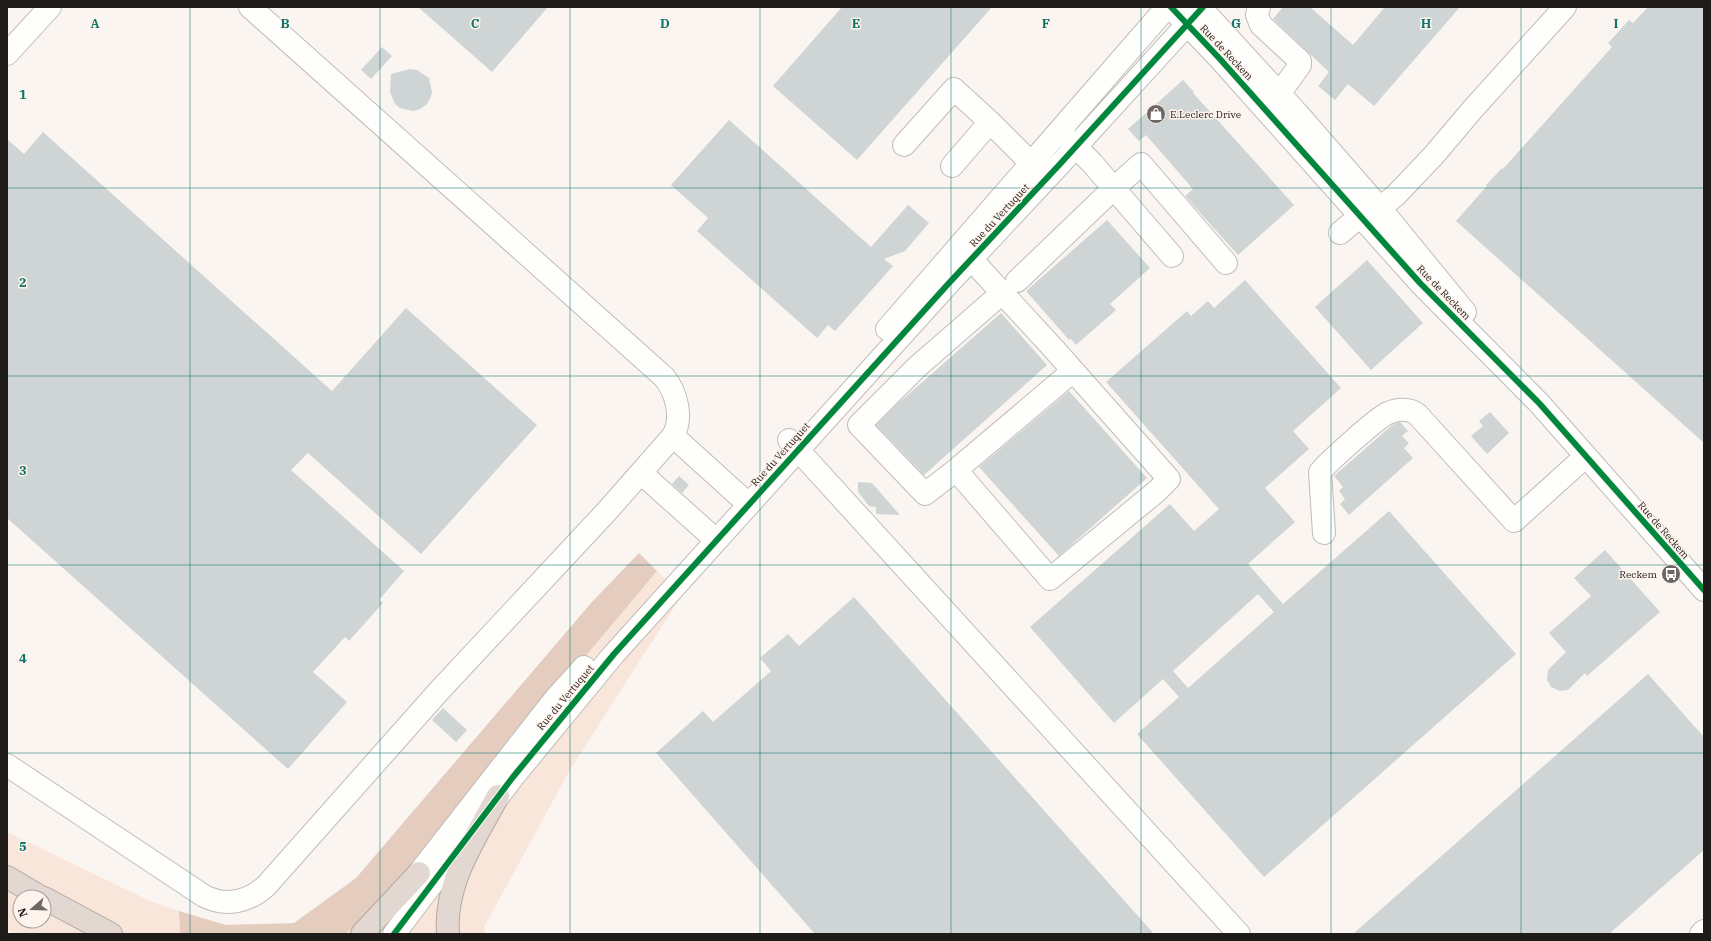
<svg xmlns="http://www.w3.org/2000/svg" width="1711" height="941" font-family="'IBM Plex Serif',serif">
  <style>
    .green { fill: #f8e6da; fill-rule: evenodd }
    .forest { fill: #e4cdbf }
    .building { fill: #ced5d4; fill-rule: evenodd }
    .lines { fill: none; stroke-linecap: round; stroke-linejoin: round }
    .minor-casing { stroke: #c1bcb9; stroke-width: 24 }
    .highway-casing { stroke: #b4a79e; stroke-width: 24 }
    .minor { stroke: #fefefd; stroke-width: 22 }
    .highway { stroke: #e2d8d1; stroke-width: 22 }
    .cycleway-casing { stroke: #fff4ed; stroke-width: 8 }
    .cycleway { stroke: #00873e; stroke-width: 6 }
    .grid { fill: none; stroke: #0f766e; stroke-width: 1; stroke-opacity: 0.55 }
    .labels { text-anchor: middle; stroke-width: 3; stroke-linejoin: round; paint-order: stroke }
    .street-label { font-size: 10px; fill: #1f1b18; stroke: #fff4ed }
    .poi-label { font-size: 10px; fill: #1f1b18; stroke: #fff4ed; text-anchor: start }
    .grid-label { font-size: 13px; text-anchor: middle; font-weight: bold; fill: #0f766e; stroke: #fff4ed; stroke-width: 3; stroke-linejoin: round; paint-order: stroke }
  </style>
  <rect width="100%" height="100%" fill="#fbf5f1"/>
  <path class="green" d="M657,571L682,595L571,768L484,927L485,934H345L353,927L387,893Z
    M7,832L152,902L179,911L180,934H13L7,929ZM20,897H44V921H20Z"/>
  <path class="forest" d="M639,553L657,571L387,893L353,927L345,934H180L179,911L226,925L294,923L356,878L591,603Z"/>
  <path class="building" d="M418,7H548L492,72Z
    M842,7H992L857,160L773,86Z
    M1283,7H1310L1353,45L1385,7H1460L1374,106L1348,84L1335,100L1318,86L1329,72L1273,19Z
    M1648,7H1704V443L1456,221L1487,186L1486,185L1502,168L1503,169L1612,47L1608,43L1629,20L1633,23Z
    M382,47L392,56L371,79L361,70Z
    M410,69L417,70L429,78L432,92L430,99L426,105L420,109L413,111L400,108L395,104L390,92L391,74Z
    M1183,80L1194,92L1193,93L1294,205L1238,255L1185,196L1193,189L1146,135L1139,141L1128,129Z
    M729,120L871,247L908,205L929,223L905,251L884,259L893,266L835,331L828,325L817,338L697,231L708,218L671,185Z
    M43,132L332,391L406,308L537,425L421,554L308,453L291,470L404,571L379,600L383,603L349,641L345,637L313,672L347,702L288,769L7,518V139L24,154Z
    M1107,220L1150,268L1110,304L1116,310L1076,345L1071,339L1069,340L1026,291Z
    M1367,260L1423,323L1371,370L1315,307Z
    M1245,280L1341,388L1293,431L1309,449L1265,488L1295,522L1248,564L1283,604L1389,511L1516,654L1264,877L1137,734L1179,697L1163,679L1114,723L1030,627L1170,504L1194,531L1219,509L1106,382L1187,311L1191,316L1208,301L1214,308ZM1258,594L1274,612L1188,688L1173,671Z
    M1001,313L1047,365L924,475L876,425L895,406Z
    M1069,391L1147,478L1059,556L979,467Z
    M1490,412L1509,433L1487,454L1471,436L1483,426L1479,421Z
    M1400,422L1408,431L1402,436L1409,443L1404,448L1413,458L1349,515L1340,504L1345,499L1339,491L1343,487L1334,476L1392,425Z
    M679,476L689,485L682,493L672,484Z
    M858,482L872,483L900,515L876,514V507L869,506L858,492Z
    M1605,550L1660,612L1587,676L1585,673L1568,690L1560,691L1551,687L1547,680L1548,670L1566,652L1549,633L1591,596L1574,578Z
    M854,597L1154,934H815L656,753L703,711L713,722L771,671L760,658L788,634L799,646Z
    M1648,674L1704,737V850L1609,934H1353Z
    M443,708L467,730L456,742L432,720Z"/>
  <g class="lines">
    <g class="minor-casing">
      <path id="minor" d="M1200,7L1297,113L1384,213L1465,312
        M1259,7L1257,15L1261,25L1300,61V65L1279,94
        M1177,14L1220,59L1420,283L1539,403L1704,590
        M7,54L50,7
        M1065,136L1092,163L1172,256
        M904,145L954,89L990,122
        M952,166L990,122L1040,172
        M1340,233L1360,216L1380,208L1396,195L1434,155L1472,110L1565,7
        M961,249L971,259L1053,348L1169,479L1157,491L1050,579L956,470L925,494L859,425L917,367L1002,293
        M1017,281L1113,189L1141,164L1226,263
        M887,329L1167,7
        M673,436L748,504
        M789,440L1239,934
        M956,470L1073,371
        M641,473L716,540
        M1324,533L1320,472C1327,463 1378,417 1388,413C1397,409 1409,408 1417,414L1514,521L1586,456
        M7,765L204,896C226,907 248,902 266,886L439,691L608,510L673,436C683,418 677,393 664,377L250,7
        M408,887L501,768L556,698L584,667
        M394,934L513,777L614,654L949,283L1060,164L1203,7
        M1701,934L1704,931"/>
    </g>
    <g class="highway-casing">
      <path id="highway" d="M7,877L41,897
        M44,898L111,934
        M362,934L419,873
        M448,934C444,883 475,839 498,796"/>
    </g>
    <use href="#minor" class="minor"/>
    <use href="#highway" class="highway"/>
    <g class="cycleway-casing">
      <path id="cycleway" d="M1171,7L1220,59L1420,283L1539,403L1704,590
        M394,934L513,777L614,654L949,283L1060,164L1203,7"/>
    </g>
    <use href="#cycleway" class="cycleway"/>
  </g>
  <path class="grid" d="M190,7V934M380,7V934M570,7V934M760,7V934M951,7V934M1141,7V934M1331,7V934M1521,7V934M7,188H1704M7,376H1704M7,565H1704M7,753H1704"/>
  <defs>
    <g id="shop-disc" transform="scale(1)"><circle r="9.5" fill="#6c6764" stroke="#fff4ed"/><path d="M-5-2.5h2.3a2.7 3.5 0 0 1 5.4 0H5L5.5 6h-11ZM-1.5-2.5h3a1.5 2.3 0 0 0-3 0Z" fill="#fff"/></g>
    <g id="bus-disc" transform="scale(1)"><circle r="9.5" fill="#6c6764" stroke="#fff4ed"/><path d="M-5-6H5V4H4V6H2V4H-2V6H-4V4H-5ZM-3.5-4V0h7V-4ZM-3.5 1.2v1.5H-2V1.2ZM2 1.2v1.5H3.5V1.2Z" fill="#fff"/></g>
  </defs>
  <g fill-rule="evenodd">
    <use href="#shop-disc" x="1156" y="114"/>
    <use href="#bus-disc" x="1671" y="574"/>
  </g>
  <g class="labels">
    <g class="street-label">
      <text transform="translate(1227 52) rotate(47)" y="4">Rue de Reckem</text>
      <text transform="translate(999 215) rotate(-47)" y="4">Rue du Vertuquet</text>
      <text transform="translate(1444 292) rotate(46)" y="4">Rue de Reckem</text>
      <text transform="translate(780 454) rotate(-48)" y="4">Rue du Vertuquet</text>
      <text transform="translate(1664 530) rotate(49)" y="4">Rue de Reckem</text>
      <text transform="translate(565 697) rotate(-50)" y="4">Rue du Vertuquet</text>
    </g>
    <g class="poi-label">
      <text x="1170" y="118">E.Leclerc Drive</text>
      <text x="1657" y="578" text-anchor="end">Reckem</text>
    </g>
  </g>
  <g class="grid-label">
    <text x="95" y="28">A</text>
    <text x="285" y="28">B</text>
    <text x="475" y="28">C</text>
    <text x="665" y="28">D</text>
    <text x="856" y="28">E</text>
    <text x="1046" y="28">F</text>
    <text x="1236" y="28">G</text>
    <text x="1426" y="28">H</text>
    <text x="1616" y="28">I</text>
    <text x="23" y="99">1</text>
    <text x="23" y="287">2</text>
    <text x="23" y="475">3</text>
    <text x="23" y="663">4</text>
    <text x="23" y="851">5</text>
  </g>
  <rect width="1711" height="941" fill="none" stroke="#1f1b18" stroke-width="16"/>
  <g transform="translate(32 909) rotate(250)"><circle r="19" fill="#fff4ed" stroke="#a59d98"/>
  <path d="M0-3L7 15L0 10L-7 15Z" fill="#6c6764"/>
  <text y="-6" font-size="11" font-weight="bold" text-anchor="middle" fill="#1f1b18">N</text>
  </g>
</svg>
